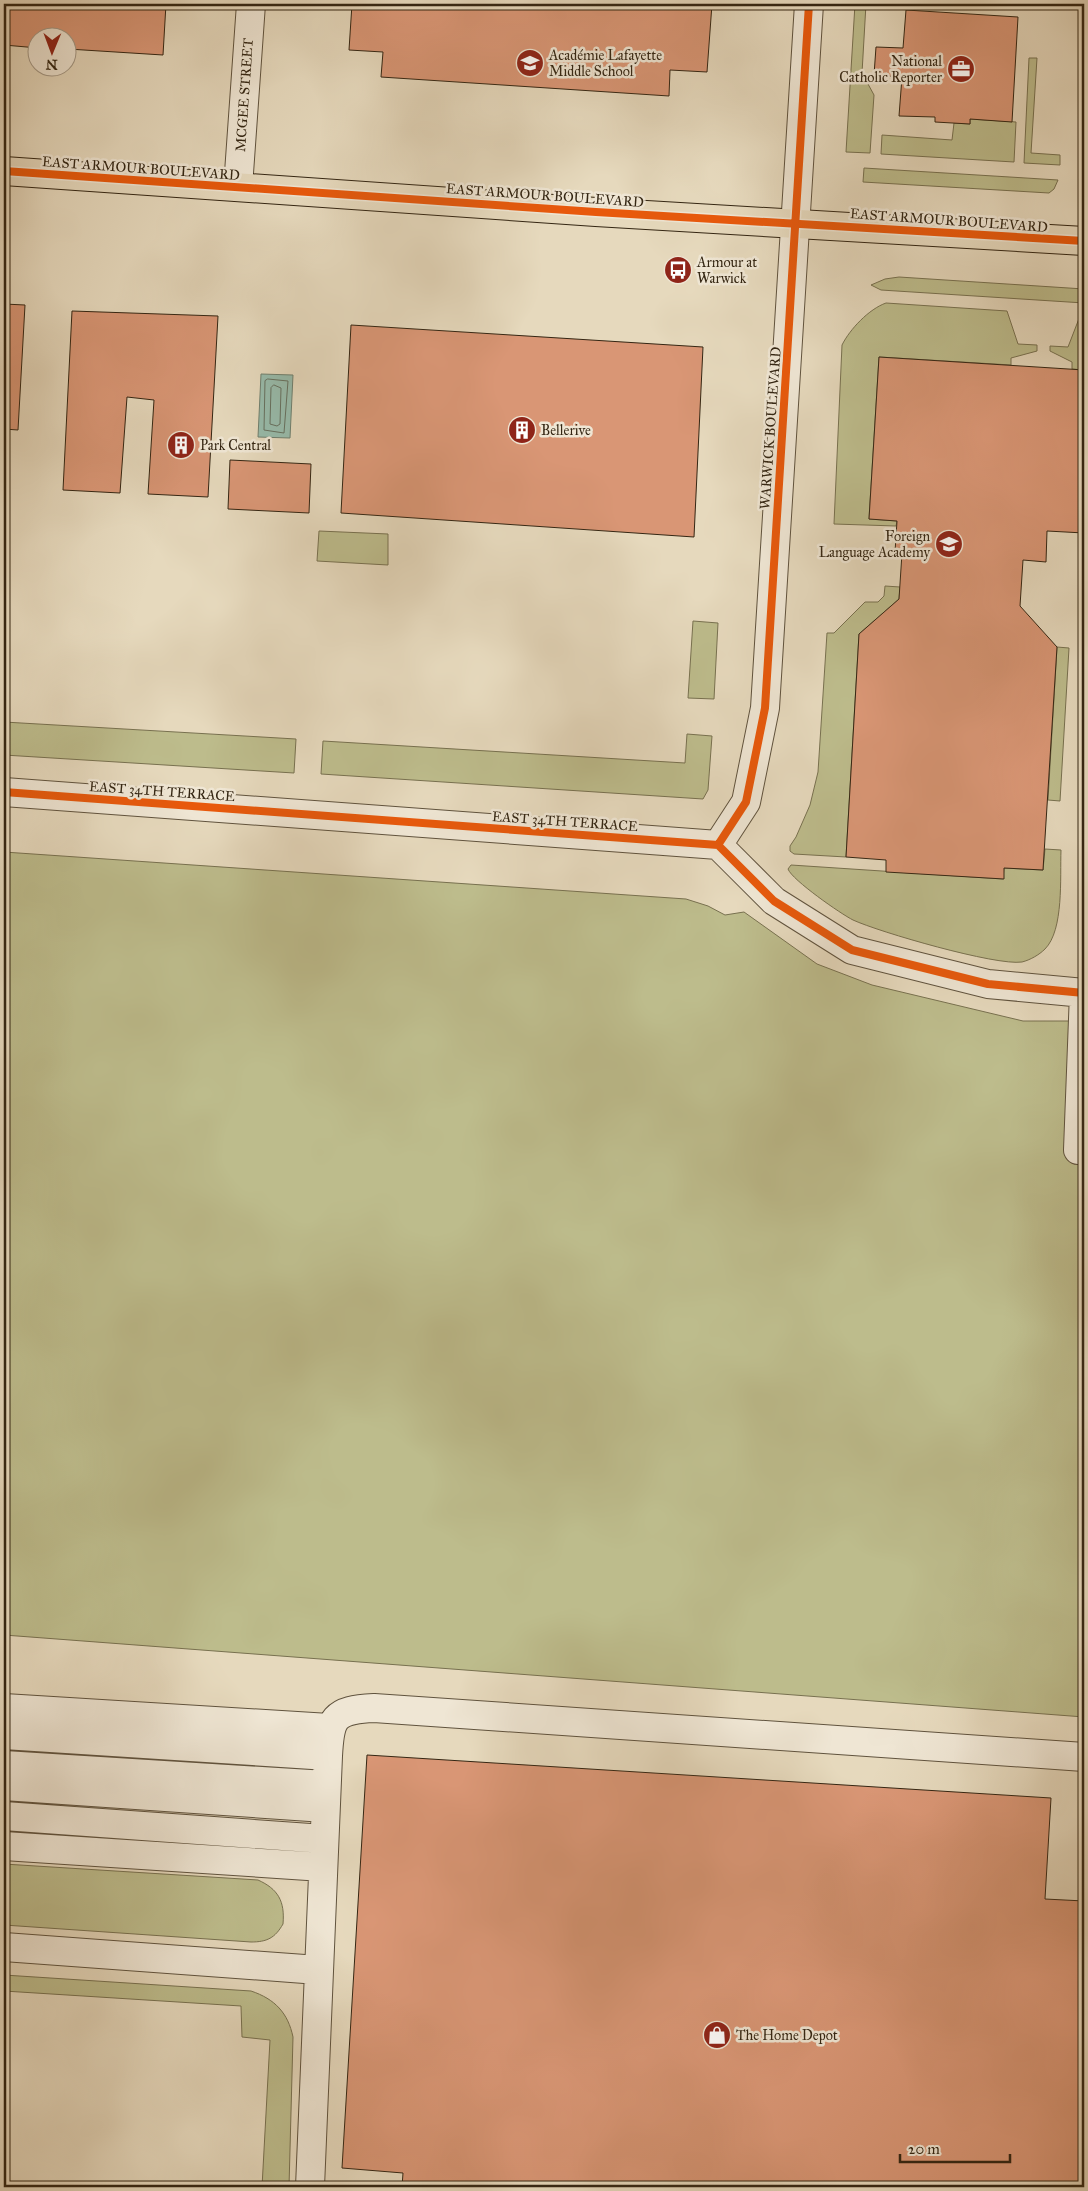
<svg xmlns="http://www.w3.org/2000/svg" width="1088" height="2191" font-family="'IM FELL Great Primer',serif">
  <style>
    .green { fill: #bdbc8c; stroke: #787150 }
    .water { fill: #97bbab; stroke: #6f7f6e }
    .lines { fill: none; stroke-linecap: round; stroke-linejoin: round }
    .shore { stroke: #66705f; stroke-width: 1 }
    .building { fill: #d99675; stroke: #342613 }
    .minor-casing { stroke: #60533e; stroke-width: 30 }
    .major-casing { stroke: #342613; stroke-width: 30 }
    .minor { stroke: #efe6d4; stroke-width: 28 }
    .major { stroke: #e6d9bd; stroke-width: 28 }
    .cycleway-casing { stroke: #efe6d4; stroke-width: 11 }
    .cycleway { stroke: #e8590c; stroke-width: 8 }
    .labels { text-anchor: middle; stroke-width: 5; stroke-linejoin: round; paint-order: stroke }
    .poi-label { font-size: 14px; fill: #342613; stroke: #efe6d4; text-anchor: start }
    .street-label { font-size: 14px; fill: #342613; stroke: #efe6d4 }
  </style>
  <rect width="100%" height="100%" fill="#e6d9bd"/>
  <filter id="stains"><feTurbulence type="fractalNoise" baseFrequency=".004" numOctaves="4"/><feColorMatrix values="0 0 0 0 .2 0 0 0 0 .09 0 0 0 0 .02 0 0 0 .5 -.17"/></filter>
  <radialGradient id="worn" r=".72"><stop offset=".6" stop-color="#630" stop-opacity="0"/><stop offset="1" stop-color="#630" stop-opacity=".3"/></radialGradient>
  <path class="green" d="M855,4H866L862,73L874,95L870,153L846,152Z
    M1029,58H1037L1031,153L1060,155V165L1024,163Z
    M970,119L1016,122L1014,162L881,154L882,135L952,140L954,123L970,124Z
    M864,168L1058,180L1054,189L1049,193L863,182Z
    M899,277L1084,289V303L881,290L871,285L885,279Z
    M886,303L1007,311L1018,344L1037,345V351L1011,358V365L879,357L869,519L897,521L896,526L834,524L842,345C850,329 869,309 886,303Z
    M1080,316L1084,317V370L1072,369V362L1050,351V346L1068,347Z
    M319,531L388,534V565L317,561Z
    M885,586L900,587L899,599L859,634L846,857L794,854L790,851V846L796,837L810,805L818,772L827,633H834L865,602H878L884,596Z
    M693,621L718,623L714,699L688,698Z
    M1057,647L1069,648L1060,801L1048,800Z
    M4,722L296,739L294,773L4,755Z
    M687,734L712,736L708,790L703,799L321,774L323,741L685,763Z
    M1045,849L1061,850C1060,877 1064,930 1045,949C1039,955 1030,960 1022,962C996,966 879,932 853,920C841,914 792,880 788,869L791,865L1003,879L1004,868L1043,870Z
    M4,852L686,899L708,906L725,915L744,912L817,964L872,985L1023,1021H1084V1717L4,1635Z
    M4,1864L258,1880C278,1889 285,1901 283,1924C275,1938 267,1942 251,1942L4,1925Z
    M4,1975L251,1991C275,1999 288,2013 293,2037L289,2187H262L270,2040L242,2037L241,2006L4,1991Z"/>
  <path class="water" d="M261,374L293,375L290,438L258,437Z"/>
  <g class="lines">
    <path class="shore" d="M268,379L288,381L284,433L264,430L265,381Z
      M274,385L281,388L280,424L277,426L270,424L271,388Z"/>
  </g>
  <path class="building" d="M4,4H166L163,55L68,49V38H38V48L4,45Z
    M352,4H712L707,72L670,70L669,96L381,77L383,52L349,50Z
    M906,10L1018,17L1012,122L970,119V124L935,122V117L899,116L902,77L874,75L876,47L903,48Z
    M4,304L25,305L18,430L4,429Z
    M72,311L218,316L208,497L148,494L154,400L127,397L120,493L63,490Z
    M351,325L703,347L694,537L341,513Z
    M879,357L1084,370V533L1047,531L1046,562L1023,560L1020,606L1057,647L1043,870L1004,868V879L886,872V860L846,857L859,634L899,599L902,553L895,552L897,521L869,519Z
    M230,460L311,464L309,513L228,509Z
    M367,1755L1051,1798L1045,1899L1084,1901V2187H402L403,2173L342,2168Z"/>
  <g class="lines">
    <g class="minor-casing">
      <path id="minor" d="M238,187L251,4
        M4,792L718,845L774,901L852,950L988,984L1084,993
        M718,845L746,802L765,708L809,4
        M1078,1150L1084,993
        M4,1708L329,1728
        M4,1735L328,1756
        M4,1765L326,1785
        M4,1786L325,1808
        M4,1816L324,1839
        M4,1846L323,1867
        M4,1947L318,1970
        M310,2187L328,1756C330,1718 333,1710 374,1708L1084,1757"/>
    </g>
    <g class="major-casing">
      <path id="major" d="M4,171L596,212L1084,241"/>
    </g>
    <use href="#minor" class="minor"/>
    <use href="#major" class="major"/>
    <g class="cycleway-casing">
      <path id="cycleway" d="M4,171L596,212L1084,241
        M4,792L718,845L774,901L852,950L988,984L1084,993
        M718,845L746,802L765,708L809,4"/>
    </g>
    <use href="#cycleway" class="cycleway"/>
  </g>
  <defs>
    <g id="school-disc" transform="scale(1.4375)"><circle r="9.5" fill="#8f2418" stroke="#efe6d4"/><path d="M0-5L7-2L0 1L-7-2ZM-4 1L0 2.5L4 1V4Q0 6-4 4Z" fill="#fff"/></g>
    <g id="office-disc" transform="scale(1.4375)"><circle r="9.5" fill="#8f2418" stroke="#efe6d4"/><path d="M-6-3h4V-5.5h4V-3h4V5H-6ZM-1-4.5V-3h2v-1.5ZM-6 0V1H6V0Z" fill="#fff"/></g>
    <g id="bus-disc" transform="scale(1.4375)"><circle r="9.5" fill="#8f2418" stroke="#efe6d4"/><path d="M-5-6H5V4H4V6H2V4H-2V6H-4V4H-5ZM-3.5-4V0h7V-4ZM-3.5 1.2v1.5H-2V1.2ZM2 1.2v1.5H3.5V1.2Z" fill="#fff"/></g>
    <g id="building-disc" transform="scale(1.4375)"><circle r="9.5" fill="#8f2418" stroke="#efe6d4"/><path d="M-4-6H4V6H1V3H-1V6H-4ZM-2.5-4.3h1.7v1.8h-1.7ZM.8-4.3h1.7v1.8H.8ZM-2.5-1h1.7V.8h-1.7ZM.8-1h1.7V.8H.8Z" fill="#fff"/></g>
    <g id="shop-disc" transform="scale(1.4375)"><circle r="9.5" fill="#8f2418" stroke="#efe6d4"/><path d="M-5-2.5h2.3a2.7 3.5 0 0 1 5.4 0H5L5.5 6h-11ZM-1.5-2.5h3a1.5 2.3 0 0 0-3 0Z" fill="#fff"/></g>
  </defs>
  <g fill-rule="evenodd">
    <use href="#school-disc" x="530" y="63"/>
    <use href="#office-disc" x="961" y="69"/>
    <use href="#bus-disc" x="678" y="270"/>
    <use href="#building-disc" x="522" y="430"/>
    <use href="#building-disc" x="181" y="445"/>
    <use href="#school-disc" x="949" y="544"/>
    <use href="#shop-disc" x="717" y="2035"/>
  </g>
  <g class="labels">
    <g class="poi-label">
      <text x="549" y="60">Académie Lafayette<tspan x="549" dy="16">Middle School</tspan></text>
      <text x="942" y="66" text-anchor="end">National<tspan x="942" dy="16">Catholic Reporter</tspan></text>
      <text x="697" y="267">Armour at<tspan x="697" dy="16">Warwick</tspan></text>
      <text x="541" y="435">Bellerive</text>
      <text x="200" y="450">Park Central</text>
      <text x="930" y="541" text-anchor="end">Foreign<tspan x="930" dy="16">Language Academy</tspan></text>
      <text x="736" y="2040">The Home Depot</text>
    </g>
    <g class="street-label">
      <text transform="translate(244 95) rotate(-86)" y="5">MCGEE STREET</text>
      <text transform="translate(141 168) rotate(4)" y="5">EAST ARMOUR BOULEVARD</text>
      <text transform="translate(545 195) rotate(4)" y="5">EAST ARMOUR BOULEVARD</text>
      <text transform="translate(949 220) rotate(4)" y="5">EAST ARMOUR BOULEVARD</text>
      <text transform="translate(770 428) rotate(-86)" y="5">WARWICK BOULEVARD</text>
      <text transform="translate(162 791) rotate(4)" y="5">EAST 34TH TERRACE</text>
      <text transform="translate(565 821) rotate(4)" y="5">EAST 34TH TERRACE</text>
    </g>
  </g>
  <rect width="1088" height="2191" fill="none" stroke="#e6d9bd" stroke-width="20"/>
  <rect x="5" y="5" width="1078" height="2181" fill="none" stroke="#342613" stroke-width="2.5"/>
  <rect x="10" y="10" width="1068" height="2171" fill="none" stroke="#342613"/>
  <g transform="translate(52 52) rotate(181)"><circle r="24" fill="#efe6d4" stroke="#a49987"/>
  <path d="M0-4L9 19L0 12L-9 19Z" fill="#8f2418"/>
  <text y="-8" font-size="14" font-weight="bold" text-anchor="middle" fill="#342613">N</text>
  </g>
  <path d="M900 2154v8h110v-8" fill="none" stroke="#342613" stroke-width="2.5"/>
  <text x="908" y="2154" font-size="15" fill="#342613" stroke="#efe6d4" stroke-width="4" paint-order="stroke">20 m</text>
  <rect width="100%" height="100%" filter="url(#stains)"/>
  <rect width="100%" height="100%" fill="url(#worn)"/>
</svg>
